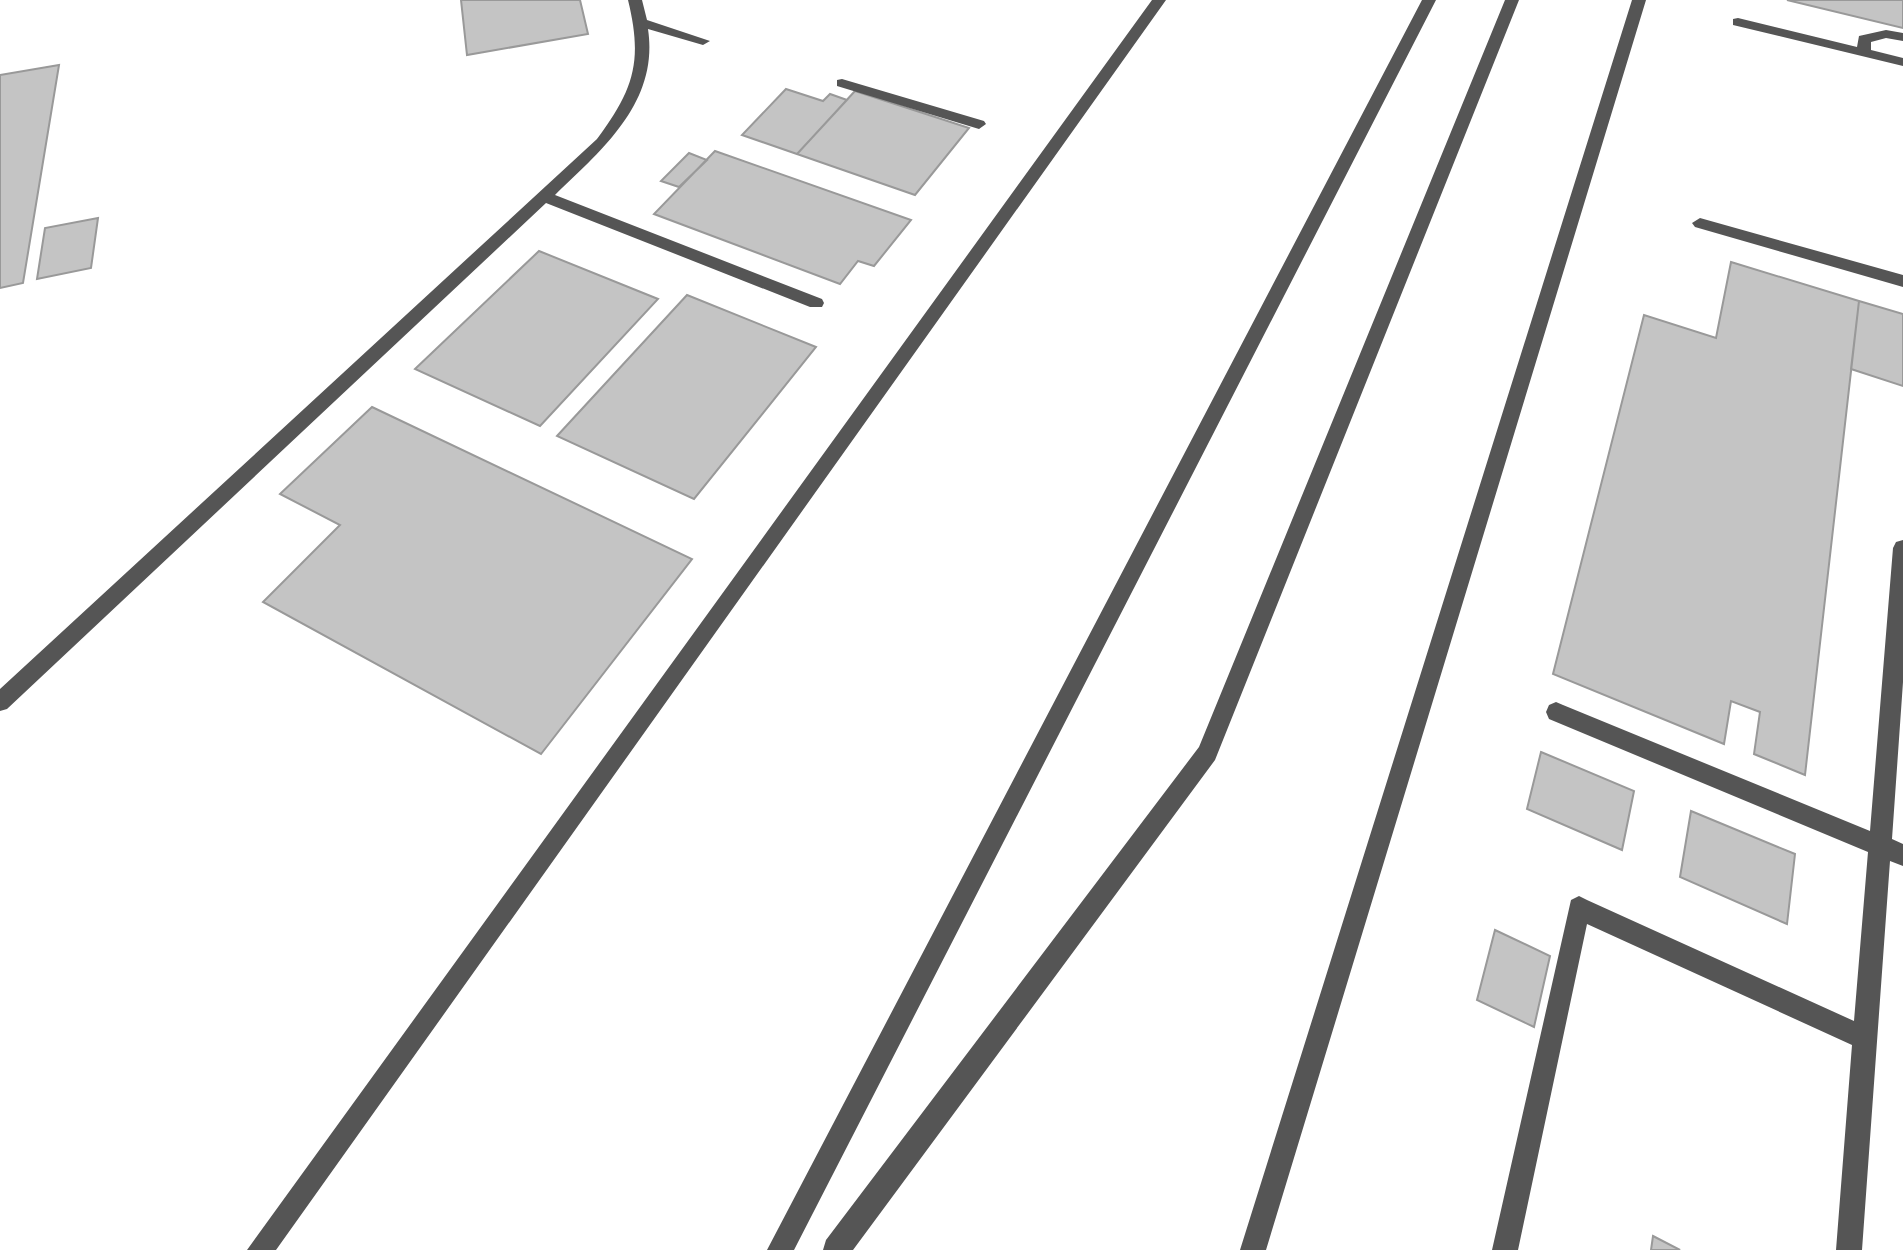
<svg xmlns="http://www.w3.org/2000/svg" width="1903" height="1250" font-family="'Sofia Sans Condensed',sans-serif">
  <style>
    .building { fill: #c4c4c4; stroke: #999; stroke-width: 2 }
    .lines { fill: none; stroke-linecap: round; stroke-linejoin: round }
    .minor { fill: #555; fill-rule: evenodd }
  </style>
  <rect width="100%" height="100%" fill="#fff"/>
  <path class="building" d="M461,0H580L588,34L467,55Z
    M1787,0H1903V28Z
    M59,65L23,283L0,288V75Z
    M786,89L823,101L830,94L847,100L797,154L742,135Z
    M855,91L969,128L915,195L797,154Z
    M715,151L911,220L874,266L858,261L840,284L654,214Z
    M689,153L707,160L679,187L661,181Z
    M98,218L91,268L37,279L45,228Z
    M539,251L658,299L540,426L415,369Z
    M1731,262L1859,301L1805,775L1754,754L1760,712L1731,701L1724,744L1553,674L1644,315L1716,338Z
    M687,295L816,347L694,499L557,436Z
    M1859,301L1903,314V386L1851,369Z
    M372,407L692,559L541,754L263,602L340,525L280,494Z
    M1541,752L1634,791L1622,850L1527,809Z
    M1691,811L1795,854L1787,924L1680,877Z
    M1495,930L1550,956L1534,1027L1477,1000Z
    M1653,1236L1680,1250H1651Z"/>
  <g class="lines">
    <path class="minor" d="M628,0H642L647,20L710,41L703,45L648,29C659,102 603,149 555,195L822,299L824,303L822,307H810L546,203L7,709L0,711V689L597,139C634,89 643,61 628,0Z
      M1152,0H1166L276,1250H247Z
      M1422,0H1436L794,1250H767Z
      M1505,0H1519L1215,760L853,1250H823L826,1240L1199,747Z
      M1632,0H1646L1266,1250H1240Z
      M1738,18L1857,47L1859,36L1886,30L1903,33V41L1886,38L1871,42V50L1903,58V66L1733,25V19Z
      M842,79L984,121L986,124L979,129L837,86V80Z
      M1700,218L1903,275V287L1695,227L1692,223Z
      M1903,540V682L1892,839L1903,844V866L1890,861L1862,1250H1836L1852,1045L1587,924L1518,1250H1492L1571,900L1579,896L1587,900L1854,1021L1868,852L1549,719L1546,712L1549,705L1556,702L1563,705L1870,831L1893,548L1896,542Z"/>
  </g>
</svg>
